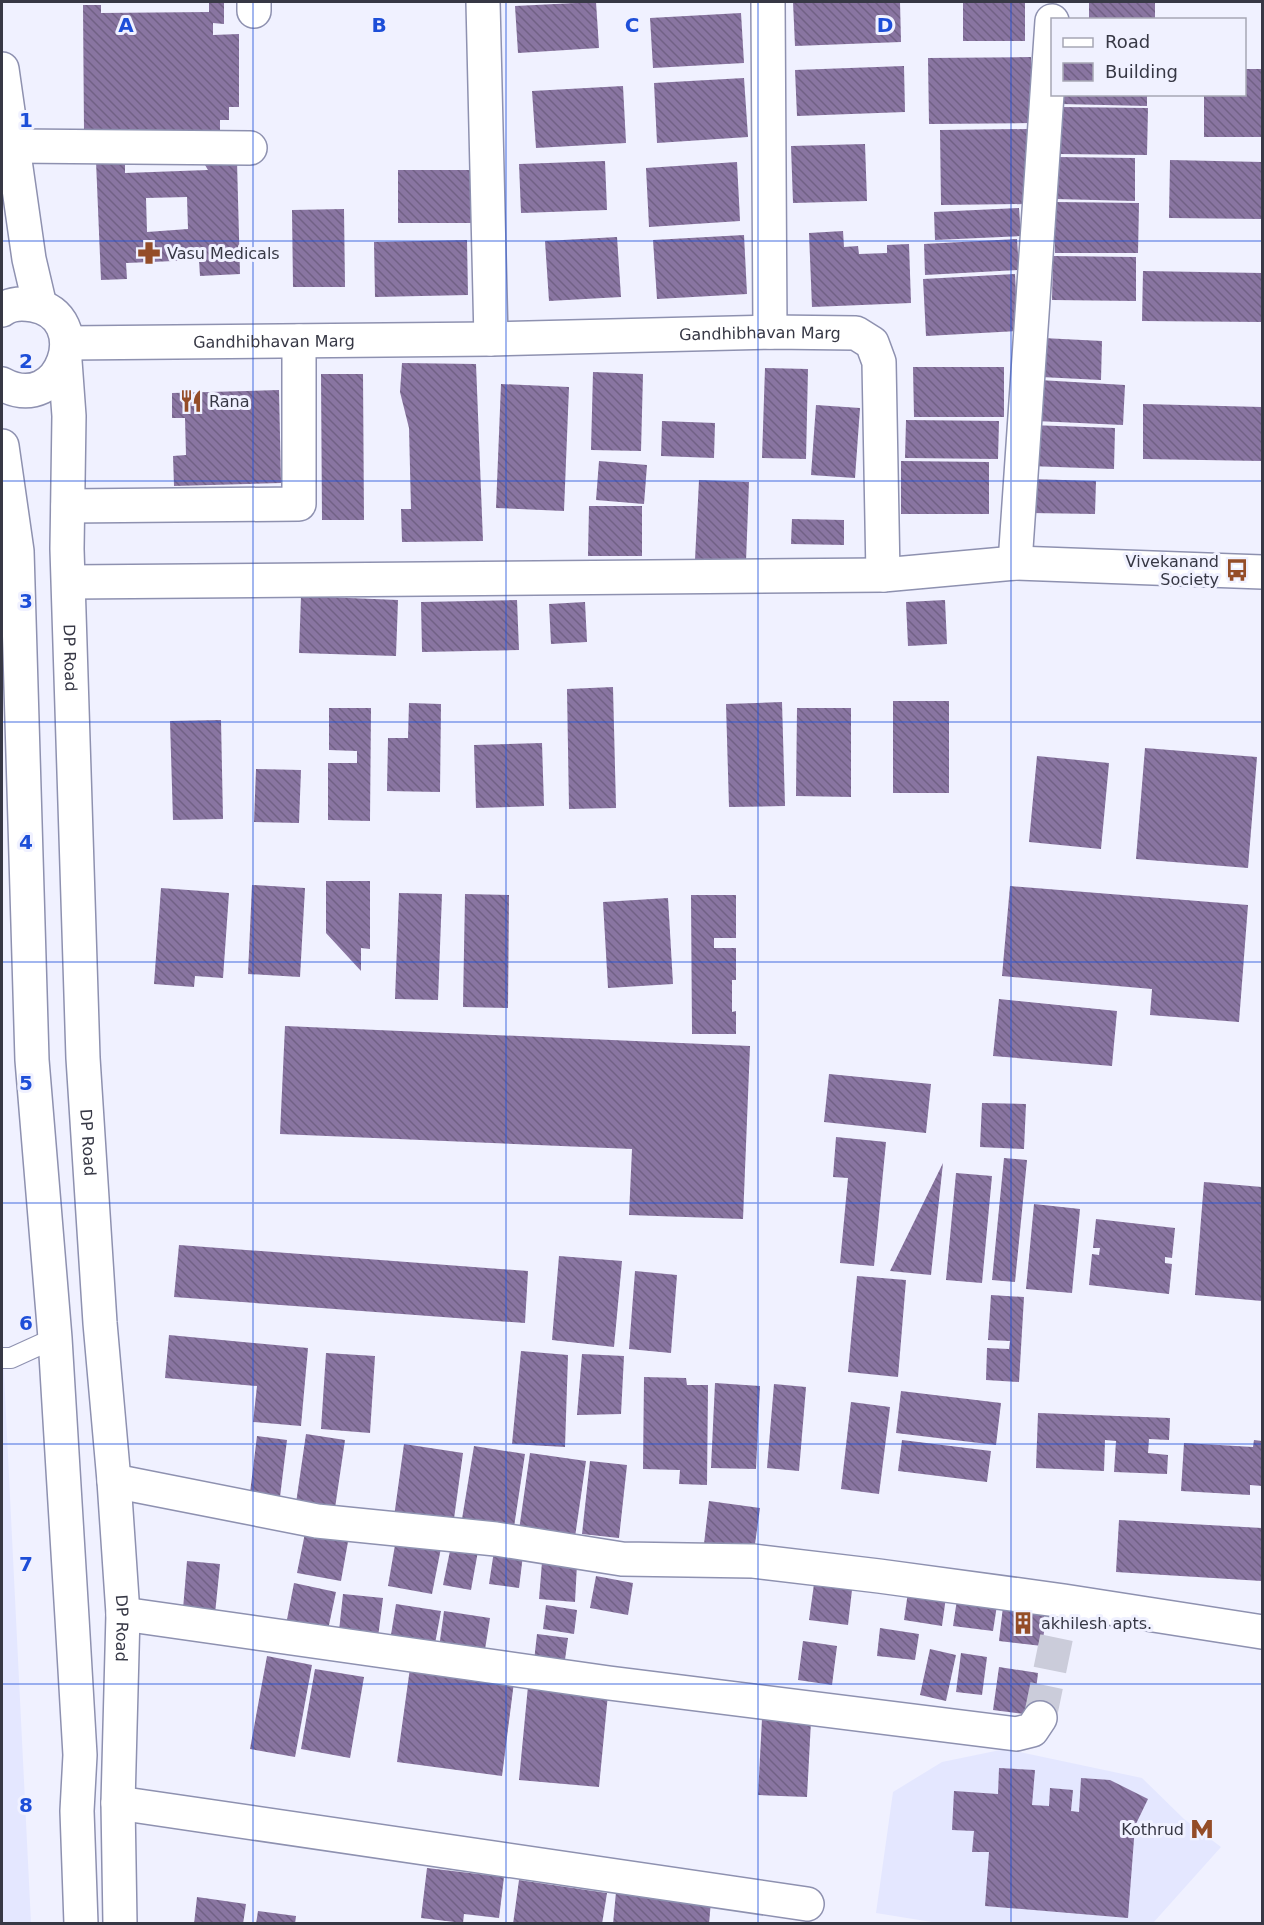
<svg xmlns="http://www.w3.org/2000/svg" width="1264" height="1925" font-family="'DejaVu Sans',sans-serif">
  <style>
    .built { fill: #e4e7ff }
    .building { fill: url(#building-back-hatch); fill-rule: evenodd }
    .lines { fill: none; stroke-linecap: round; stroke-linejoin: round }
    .street-tunnel { stroke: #cbccda; stroke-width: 33; stroke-dasharray: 33 16; stroke-linecap: butt }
    .lane-casing { stroke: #8e91b0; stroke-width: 22 }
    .street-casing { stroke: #8e91b0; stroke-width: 36 }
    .secondary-casing { stroke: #8e91b0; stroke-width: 36 }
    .lane { stroke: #fff; stroke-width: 20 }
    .street { stroke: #fff; stroke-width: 33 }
    .secondary { stroke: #fff; stroke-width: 33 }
    .grid { fill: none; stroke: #1d4ed8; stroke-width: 1.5; stroke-opacity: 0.55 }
    .labels { text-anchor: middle; stroke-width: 6; stroke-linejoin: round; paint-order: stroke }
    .poi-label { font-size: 16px; fill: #373845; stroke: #f0f1ff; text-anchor: start }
    .street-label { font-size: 16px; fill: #373845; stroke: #f0f1ff }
    .grid-label { font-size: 20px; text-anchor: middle; font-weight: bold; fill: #1d4ed8; stroke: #f0f1ff; stroke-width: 6; stroke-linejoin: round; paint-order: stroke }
  </style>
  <defs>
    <pattern id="building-back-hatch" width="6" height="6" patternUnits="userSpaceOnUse" patternTransform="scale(1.5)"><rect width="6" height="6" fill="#8975a1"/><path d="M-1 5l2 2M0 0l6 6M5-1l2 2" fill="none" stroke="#716185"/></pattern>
  </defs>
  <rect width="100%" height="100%" fill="#f0f1ff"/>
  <path class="built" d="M2,1334L31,1923H2Z
    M1005,1749L1142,1778L1184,1819L1221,1847L1153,1923L944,1924L876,1913L893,1792L942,1762Z"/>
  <path class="building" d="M209,2H224V24L213,23V35L239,34V107H229V120H220V132H84L83,5H101V13L209,12Z
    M596,2L599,48L518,53L515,6Z
    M793,2H900L901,42L795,46Z
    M1089,2H1155V20H1089Z
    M963,3H1025V41H963Z
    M741,13L744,63L653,68L650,18Z
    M1031,57V123L929,124L928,58Z
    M904,66L905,112L797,116L795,70Z
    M1244,69H1262V137H1204V94H1244Z
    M744,78L748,137L657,143L654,83Z
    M623,86L626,143L536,148L532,91Z
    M1061,94H1147V106L1061,104Z
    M1061,107L1148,108L1147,155L1060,154Z
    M1027,129L1028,204L941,205L940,130Z
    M865,144L867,201L793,203L791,146Z
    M1056,157L1135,158V201L1055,199Z
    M125,160V173L208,170L202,160L237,161L240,274L200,276L199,260L126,263L127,279L101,280L96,161ZM187,197L188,229L147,232L146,198Z
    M1170,160L1262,162V219L1169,218Z
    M605,161L607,210L521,213L519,164Z
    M737,162L740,221L649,227L646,168Z
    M398,170H474L475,223H398Z
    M1055,202L1139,203L1138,253H1055Z
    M1019,208L1021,236L935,240L934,212Z
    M344,209L345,287H293L292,210Z
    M843,231L844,247L858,246L859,254L887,253V245L909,244L911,303L812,307L809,233Z
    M744,235L747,294L657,299L653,240Z
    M617,237L621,297L549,301L545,241Z
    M1017,239L1019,270L925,275L924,244Z
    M467,240L468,295L375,297L374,242Z
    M1053,256L1136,257V301L1052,300Z
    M1143,271L1262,273V322L1142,321Z
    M1015,274L1018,331L926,336L923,279Z
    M1043,338L1102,341L1101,380L1041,377Z
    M402,363L476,364L483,541L402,542L401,509H411L409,428L400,392Z
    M913,367H1004V417H914Z
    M765,368L808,369L806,459L762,458Z
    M593,372L643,374L641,451L591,450Z
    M321,374H363L364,520H322Z
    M1039,380L1125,385L1123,425L1036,421Z
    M501,384L569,387L564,511L496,508Z
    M279,390L281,483L174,486L173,456L186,455L185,418H172V393Z
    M1143,404L1262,407V461L1143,459Z
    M816,405L860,408L855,478L811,475Z
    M906,420L999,421L998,459L905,458Z
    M662,421L715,423L714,458L661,456Z
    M1030,425L1115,428L1114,469L1029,466Z
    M599,461L647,465L644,504L596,500Z
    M901,461L989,462V514H901Z
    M1030,479L1096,481L1095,514L1030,513Z
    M699,480L749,482L746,562L695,560Z
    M589,506H642V556H588Z
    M792,519L844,520V545L791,544Z
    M301,596L398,600L396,656L299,653Z
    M517,600L519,650L422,652L421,602Z
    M945,600L947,644L908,646L906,602Z
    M585,602L587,642L551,644L549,604Z
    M613,687L616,808L569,809L567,689Z
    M893,701H949V793H893Z
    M782,702L785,806L729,807L726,704Z
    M409,703L441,704L440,792L387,791L388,738H408Z
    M329,708H371L370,821L328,820V763H357V751L329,750Z
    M797,708H851V797L796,796Z
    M221,720L223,819L173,820L170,721Z
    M542,743L544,806L476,808L474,745Z
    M1145,748L1257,757L1248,868L1136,859Z
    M1037,756L1109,763L1101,849L1029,842Z
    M256,769L301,770L299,823L254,822Z
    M326,881H370V949L361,948V971L326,933Z
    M252,885L305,888L300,977L248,974Z
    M1010,886L1248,905L1239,1022L1150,1015L1152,989L1002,976Z
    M161,888L229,893L223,978L195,976L194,987L154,984Z
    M399,893L442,894L438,1000L395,999Z
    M465,894L509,895L508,1008L463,1007Z
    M691,895H736V938H714V948H736V980H732V1012L736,1011V1034H692Z
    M668,898L673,984L608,988L603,902Z
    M999,999L1117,1011L1112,1066L993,1056Z
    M285,1026L750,1046L743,1219L629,1215L632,1149L280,1134Z
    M829,1074L931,1084L926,1133L824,1122Z
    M982,1103L1026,1104L1024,1149L980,1147Z
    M836,1137L886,1142L874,1266L840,1263L848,1178L833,1177Z
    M1004,1158L1027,1160L1015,1282L992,1280Z
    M943,1163L931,1275L890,1271Z
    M956,1173L992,1176L982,1283L946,1280Z
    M1204,1182L1262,1187V1301L1195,1295Z
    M1034,1204L1080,1209L1072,1293L1026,1289Z
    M1096,1219L1175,1228L1172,1258L1165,1257V1263L1172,1264L1169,1294L1089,1285L1092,1254L1099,1255L1100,1248H1093Z
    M179,1245L528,1271L525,1323L174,1297Z
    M559,1256L622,1261L614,1347L552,1340Z
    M635,1271L677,1275L671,1353L629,1349Z
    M857,1276L906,1280L898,1377L848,1372Z
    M991,1295L1024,1297L1019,1382L986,1380L987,1348L1009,1349L1010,1341L988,1340Z
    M169,1335L308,1348L301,1426L253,1422L257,1386L165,1378Z
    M521,1351L568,1355L565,1447L512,1444Z
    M326,1353L375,1356L370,1433L321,1429Z
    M582,1354L624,1356L621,1414L577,1415Z
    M644,1377L686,1378L687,1385H708L707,1485L679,1484L680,1470L643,1469Z
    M715,1383L760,1386L756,1469L711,1468Z
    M774,1384L806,1387L799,1471L767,1468Z
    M901,1391L1001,1403L996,1445L896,1433Z
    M851,1402L890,1407L879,1494L841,1489Z
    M1038,1413L1170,1418L1169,1440L1149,1439L1148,1453L1168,1455L1167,1474L1114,1472L1116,1441L1105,1440L1104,1471L1036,1468Z
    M306,1434L345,1440L334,1515L295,1510Z
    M257,1436L287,1440L280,1497L250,1493Z
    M902,1440L991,1451L987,1482L898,1471Z
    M1254,1440L1262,1441V1486L1250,1485V1495L1181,1491L1184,1443L1253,1447Z
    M404,1444L463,1453L453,1526L394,1517Z
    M474,1446L525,1454L514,1527L462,1519Z
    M530,1453L586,1461L575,1537L519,1530Z
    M590,1461L627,1465L619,1538L582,1534Z
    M709,1501L760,1508L754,1551L704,1544Z
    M1119,1520L1262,1528V1581L1116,1572Z
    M306,1528L349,1536L341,1581L297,1573Z
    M396,1539L441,1548L432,1594L388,1586Z
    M451,1546L478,1551L471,1590L443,1585Z
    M494,1551L523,1555L519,1588L489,1584Z
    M187,1561L220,1564L214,1624L182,1621Z
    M542,1562L577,1564L575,1602L539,1599Z
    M596,1576L633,1583L628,1615L590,1608Z
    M294,1583L336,1592L326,1639L285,1630Z
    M814,1584L852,1590L848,1625L809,1620Z
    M908,1592L946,1597L942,1626L904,1620Z
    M958,1593L998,1599L993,1631L953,1626Z
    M343,1594L383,1598L377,1645L338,1640Z
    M1004,1598L1048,1604L1042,1646L999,1641Z
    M396,1604L441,1611L433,1655L389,1647Z
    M546,1605L577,1610L574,1634L543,1629Z
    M444,1611L490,1618L483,1662L438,1655Z
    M880,1628L919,1634L915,1660L877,1656Z
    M537,1634L568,1638L563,1674L533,1670Z
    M803,1641L837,1646L832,1685L798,1680Z
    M930,1649L956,1655L946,1701L920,1695Z
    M961,1653L987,1657L982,1695L956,1692Z
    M267,1656L312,1665L295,1757L250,1749Z
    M999,1667L1038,1673L1033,1715L993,1710Z
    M410,1668L514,1682L502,1776L397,1762Z
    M315,1669L364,1677L350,1758L301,1749Z
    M528,1686L608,1694L599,1787L519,1780Z
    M762,1719L811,1721L807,1797L758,1795Z
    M999,1768L1035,1770L1032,1805L1049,1806L1050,1788L1073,1790L1071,1811L1079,1812L1081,1778L1110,1780L1148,1799L1135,1826L1128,1918L985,1906L989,1852H972L974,1831L952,1830L954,1791L998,1794Z
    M427,1868L504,1877L499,1918L464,1914L463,1923L421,1918Z
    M519,1880L607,1893L602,1924H513Z
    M616,1892L711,1901L709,1924H613Z
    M197,1897L246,1904L243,1924H194Z
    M258,1911L296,1916L295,1924H256Z"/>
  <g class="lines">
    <path class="street-tunnel" d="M1040,1718L1064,1601"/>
    <g class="lane-casing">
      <path id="lane" d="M2,1358H11L55,1338"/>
    </g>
    <g class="street-casing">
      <path id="street" d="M254,2V11
        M483,2L491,339
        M768,2L770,332
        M13,146L250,148
        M68,506L299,504V341
        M1015,563L1052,21
        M69,582L883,575
        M114,1481L317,1521L496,1539L622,1559L753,1561L879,1576L1064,1601L1262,1632
        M123,1614L609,1683L1016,1734L1032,1730L1040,1718
        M118,1803L807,1904"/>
    </g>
    <g class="secondary-casing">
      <g id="secondary">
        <path d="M2,69L29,259L40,306"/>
        <path d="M2,310C11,303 22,303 33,305C95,316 63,417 2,384"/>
        <path id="s1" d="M67,343L491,339L770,332L856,333L872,343L879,362L883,575L1015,563L1262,572"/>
        <path id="s2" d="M65,361L69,416L67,549L83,1058L100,1323L114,1481L123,1614L118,1803L120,1924"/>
        <path d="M2,446L17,551L32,1060L55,1338L72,1618L80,1755L77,1811L81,1924"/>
      </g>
    </g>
    <use href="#lane" class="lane"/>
    <use href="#street" class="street"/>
    <use href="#secondary" class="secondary"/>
  </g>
  <path class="grid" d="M253,2V1924M506,2V1924M758,2V1924M1011,2V1924M2,241H1262M2,481H1262M2,722H1262M2,962H1262M2,1203H1262M2,1444H1262M2,1684H1262"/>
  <defs>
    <g id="pharmacy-bare" transform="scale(1.8)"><path d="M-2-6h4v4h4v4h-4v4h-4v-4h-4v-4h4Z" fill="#944d28" stroke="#f0f1ff" stroke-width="2.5" paint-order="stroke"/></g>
    <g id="restaurant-bare" transform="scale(1.8)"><path d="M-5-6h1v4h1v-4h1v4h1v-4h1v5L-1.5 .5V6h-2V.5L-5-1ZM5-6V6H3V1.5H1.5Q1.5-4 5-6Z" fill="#944d28" stroke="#f0f1ff" stroke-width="2.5" paint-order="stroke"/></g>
    <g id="bus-bare" transform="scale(1.8)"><path d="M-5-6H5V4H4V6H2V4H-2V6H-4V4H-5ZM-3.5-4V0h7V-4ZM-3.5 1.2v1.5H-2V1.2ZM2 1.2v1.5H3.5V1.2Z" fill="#944d28" stroke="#f0f1ff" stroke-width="2.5" paint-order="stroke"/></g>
    <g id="building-bare" transform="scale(1.8)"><path d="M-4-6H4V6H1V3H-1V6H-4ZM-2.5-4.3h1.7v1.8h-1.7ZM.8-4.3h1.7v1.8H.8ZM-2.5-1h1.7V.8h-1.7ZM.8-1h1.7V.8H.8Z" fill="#944d28" stroke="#f0f1ff" stroke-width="2.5" paint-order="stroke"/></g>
    <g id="metro-bare" transform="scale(1.8)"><path d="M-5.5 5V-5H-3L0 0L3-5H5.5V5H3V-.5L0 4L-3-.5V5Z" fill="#944d28" stroke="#f0f1ff" stroke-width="2.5" paint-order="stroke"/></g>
  </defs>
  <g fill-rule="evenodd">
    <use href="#pharmacy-bare" x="149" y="253"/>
    <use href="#restaurant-bare" x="191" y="401"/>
    <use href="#bus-bare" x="1237" y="570"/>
    <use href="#building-bare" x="1023" y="1623"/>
    <use href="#metro-bare" x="1202" y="1829"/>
  </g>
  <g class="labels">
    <g class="poi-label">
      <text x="167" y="259">Vasu Medicals</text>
      <text x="209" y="407">Rana</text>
      <text x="1219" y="567" text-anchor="end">Vivekanand<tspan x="1219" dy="18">Society</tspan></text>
      <text x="1041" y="1629">akhilesh apts.</text>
      <text x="1184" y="1835" text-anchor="end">Kothrud</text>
    </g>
    <g class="street-label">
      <text dy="6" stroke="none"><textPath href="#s1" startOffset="693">Gandhibhavan Marg</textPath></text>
      <text dy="6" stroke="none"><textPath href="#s1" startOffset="207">Gandhibhavan Marg</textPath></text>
      <text dy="6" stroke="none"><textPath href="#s2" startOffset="297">DP Road</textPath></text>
      <text dy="6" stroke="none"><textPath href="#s2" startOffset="782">DP Road</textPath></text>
      <text dy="6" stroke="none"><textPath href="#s2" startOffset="1269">DP Road</textPath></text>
    </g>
  </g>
  <g class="grid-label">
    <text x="126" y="32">A</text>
    <text x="379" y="32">B</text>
    <text x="632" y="32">C</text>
    <text x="885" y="32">D</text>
    <text x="26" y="127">1</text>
    <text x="26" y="368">2</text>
    <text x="26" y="608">3</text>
    <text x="26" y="849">4</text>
    <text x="26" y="1090">5</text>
    <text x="26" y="1330">6</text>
    <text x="26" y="1571">7</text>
    <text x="26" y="1812">8</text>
  </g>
  <rect width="1264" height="1925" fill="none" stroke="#373845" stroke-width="6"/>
  <rect x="1051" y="18" width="195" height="78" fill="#f0f1ff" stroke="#a6a7b5" stroke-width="1.5"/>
  <rect x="1063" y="38" width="30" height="9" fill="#ffffff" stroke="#a6a7b5" stroke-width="1.5"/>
  <text x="1105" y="48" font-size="18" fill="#373845">Road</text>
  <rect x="1063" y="63" width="30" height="18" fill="url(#building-back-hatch)" stroke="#a6a7b5" stroke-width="1.5"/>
  <text x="1105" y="78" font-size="18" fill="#373845">Building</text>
</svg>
